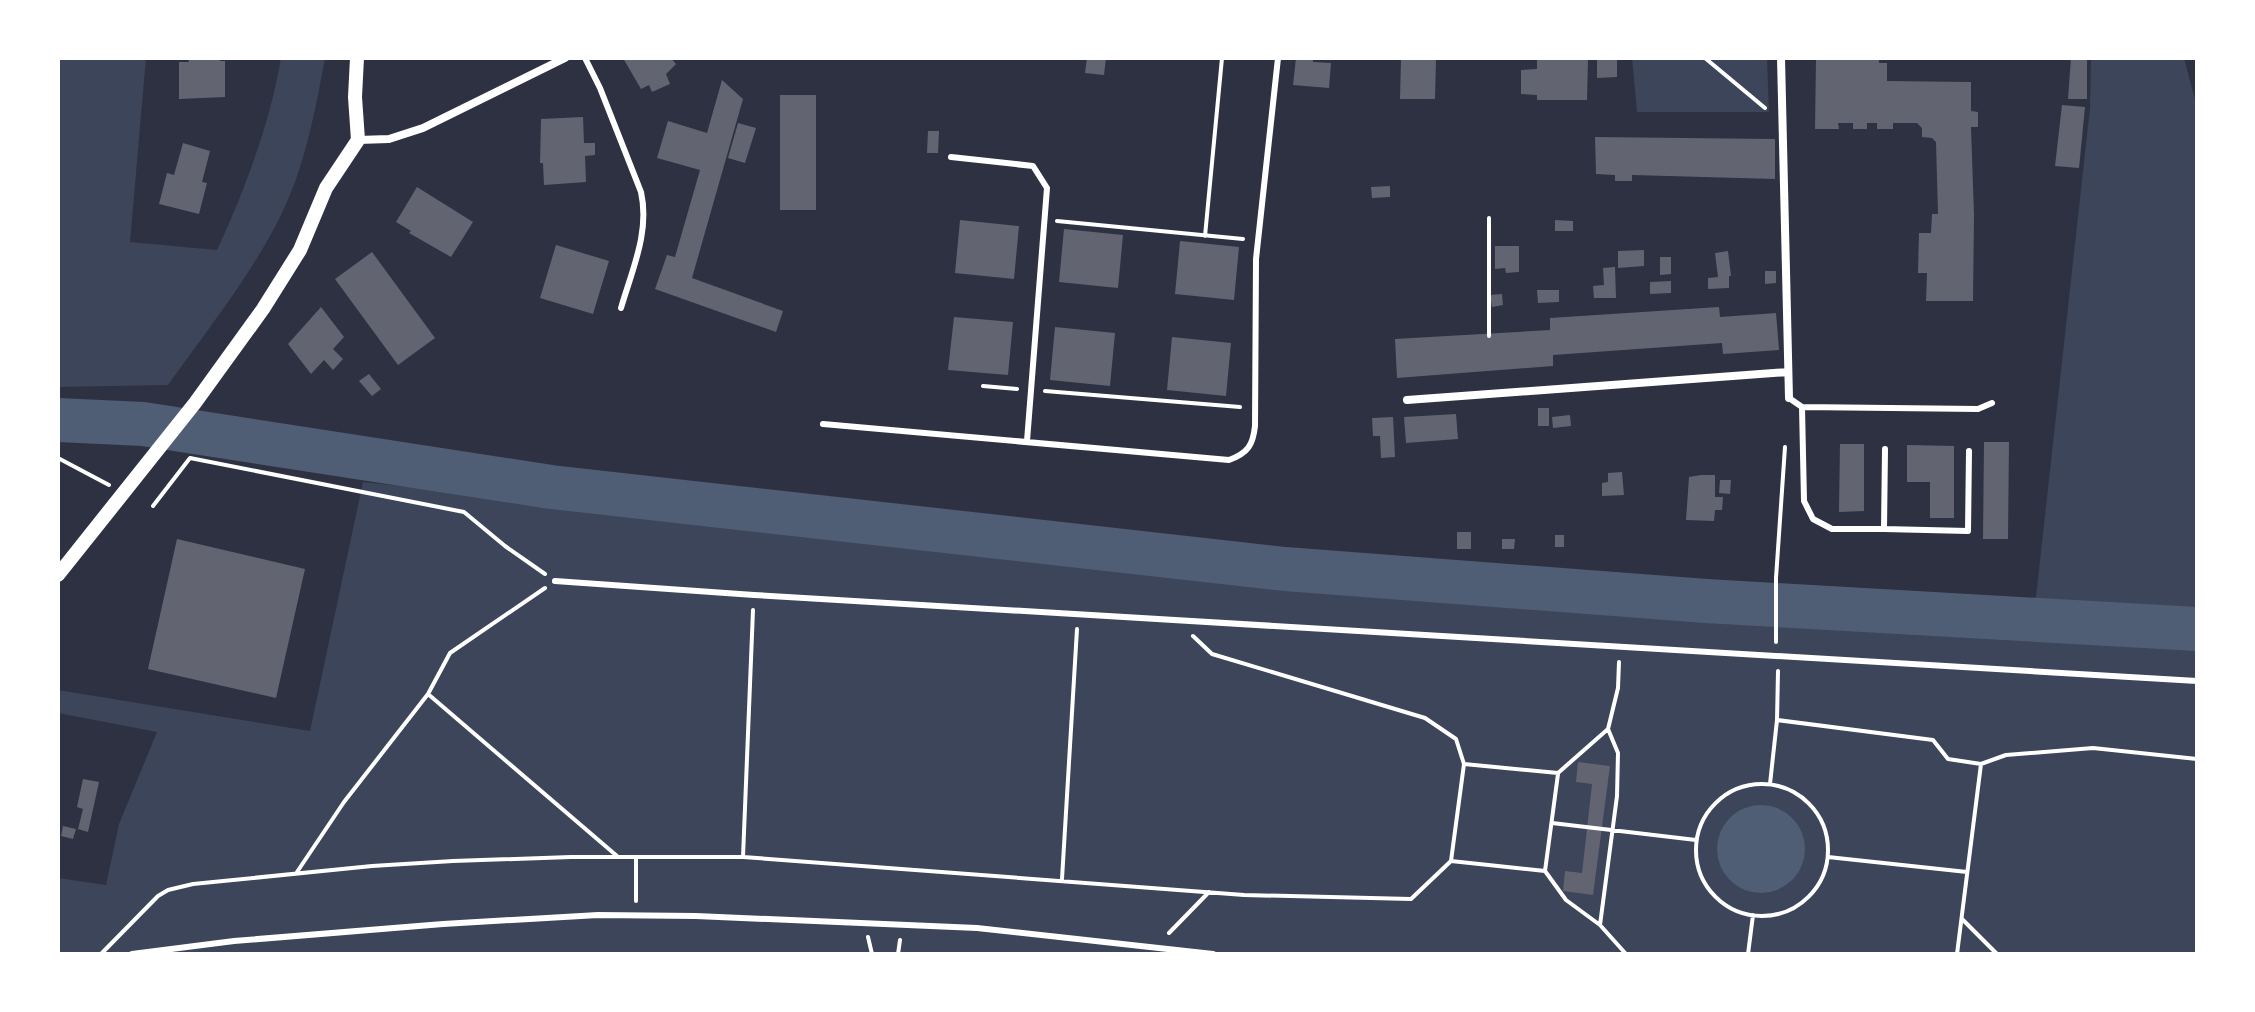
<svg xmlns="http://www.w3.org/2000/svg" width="2255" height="1012" font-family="Raleway,sans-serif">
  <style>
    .green { fill: #3c4559 }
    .water { fill: #4f5d75 }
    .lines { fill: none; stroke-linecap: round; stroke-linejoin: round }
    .river { stroke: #4f5d75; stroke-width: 44 }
    .building { fill: #626471 }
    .path { stroke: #fff; stroke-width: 4 }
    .service { stroke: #fff; stroke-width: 6 }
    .minor { stroke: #fff; stroke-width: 8 }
    .tertiary { stroke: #fff; stroke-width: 14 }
  </style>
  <rect width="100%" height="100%" fill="#2d3142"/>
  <path class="green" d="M58,58H146L130,242L217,250C245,190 270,123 281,58H325C315,112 305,167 280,217C250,277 207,330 168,385L58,387Z
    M1632,58H1767L1769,112H1637Z
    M2091,58H2184L2197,107V616L2035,606L2090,108Z
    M363,482L1352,590L2197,647V954H58V878L106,885L119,824L157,732L58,713V690L310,731Z"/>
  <path class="water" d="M1717 849a44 44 0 1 1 88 0a44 44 0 1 1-88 0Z"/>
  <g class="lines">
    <path class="river" d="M58,420L143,424L551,487L1285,569L1706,601L2197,629"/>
  </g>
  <path class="building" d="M188,58H220V61H225V97L179,99V62H189Z
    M623,58H671L676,64L666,74L670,84L652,92L649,85L641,89Z
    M1087,58H1106L1104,75L1085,73Z
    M1296,58H1313V62L1331,63L1329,88L1293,85Z
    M1401,58H1436L1435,99H1400Z
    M1537,58H1588L1587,100H1537V95L1521,94V70L1537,69Z
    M1597,58H1617V77L1597,78Z
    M1816,58H1879V63H1887V81L1971,82V111L1978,112V127H1971L1974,215L1973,301H1926L1927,273H1918L1919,233H1931L1932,214H1938L1936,142L1932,138L1922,137V128L1917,123H1893V129H1877V123H1867V129H1853V123H1838L1839,129H1815Z
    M2071,58H2087V99H2068Z
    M722,80L743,99L692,278L783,311L776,332L655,289L667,255L675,257L700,170L657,158L668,121L707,133Z
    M780,95H816V210H780Z
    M2062,105L2085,107L2079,168L2055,166Z
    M583,117L584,143H595V155L585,156L586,182L544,185L543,163H540L541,119Z
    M738,123L756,128L745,163L728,158Z
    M928,131H939L938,153H927Z
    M1595,137L1775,139V179L1632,175V181H1615V175L1596,174Z
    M183,143L210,151L202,182L207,183L199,214L159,204L167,173L174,175Z
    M1390,186V197L1372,198L1371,187Z
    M417,187L473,222L451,257L409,233L411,231L396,222Z
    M960,220L1019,226L1014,279L955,273Z
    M1555,220L1573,221V231H1555Z
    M1064,229L1123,235L1118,288L1059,282Z
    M1180,241L1239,247L1234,300L1175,294Z
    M556,245L609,261L593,314L540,298Z
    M1495,246H1519V272L1506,273L1505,268L1495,269Z
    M1644,250V266L1618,268V251Z
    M1728,251L1731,276H1729V288L1708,289V278L1718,277L1715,253Z
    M372,252L435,338L398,365L335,279Z
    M1660,257H1671V274L1660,275Z
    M1615,267L1616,298H1594L1593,286L1604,285L1603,268Z
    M1765,271H1776V283L1765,284Z
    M1671,281V293L1650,294V282Z
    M1537,290H1559V302L1538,303Z
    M1502,294L1503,305L1492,307L1490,295Z
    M321,307L344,337L333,349L343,359L333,370L324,360L311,374L288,344Z
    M1719,307L1720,317L1776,313L1779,350L1723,354L1722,343L1553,355V366L1397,378L1395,339L1550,330V318Z
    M954,317L1013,322L1008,375L948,370Z
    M1055,327L1115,333L1110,386L1050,380Z
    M1172,337L1231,343L1226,396L1167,390Z
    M369,374L381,389L372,396L359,381Z
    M1538,408H1549V426H1538Z
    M1456,414L1458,439L1406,443L1404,417Z
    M1570,415L1571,426L1553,428L1552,417Z
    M1393,417L1395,457L1381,458L1380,436H1373L1372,418Z
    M1984,442H2009L2008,539H1983Z
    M1840,444H1864V511L1839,512Z
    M1907,445L1954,446V518H1930V482H1907Z
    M1622,472L1624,495L1602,496V483L1608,482V473Z
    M1701,475H1715V497H1723L1722,510H1715L1714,521L1686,520L1689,477Z
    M1720,480H1731L1730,494L1719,493Z
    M1457,532H1471V549H1457Z
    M1555,535H1564V547H1555Z
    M177,539L305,569L276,698L148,669Z
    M1502,539H1515L1514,549H1502Z
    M1578,762L1610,766L1593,895L1563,891L1565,871L1582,873L1592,784L1576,782Z
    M83,779L99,782L88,832L78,829L83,809L77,807Z
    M63,826L76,829L73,839L61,836Z"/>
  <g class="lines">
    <path class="path" d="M1705,58L1765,108
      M1489,218V336
      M1057,221L1243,239
      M1205,236L1222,58
      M983,386L1017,389
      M1045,391L1240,407
      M58,458L109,485
      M153,506L190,458L464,512L505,546L545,574
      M1193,636L1212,654L1425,718L1456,739L1464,764L1451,861
      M1776,642V578L1785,447
      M428,694L617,856
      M1777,720L1933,740L1948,759L1981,764L2006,755L2093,748L2197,759
      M1464,764L1558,773L1608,729L1618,688L1619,662
      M1770,784L1777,720L1778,671
      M1696 850a66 66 0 1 1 132 0a66 66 0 1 1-132 0Z
      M1552,823L1696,840
      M636,857V901
      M743,857L753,610
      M1828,857L1967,872
      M1545,871L1558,774
      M297,872L344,802L428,694L450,653L545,588
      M1062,879L1077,629
      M1962,919L1997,954
      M1600,925L1617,796L1618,753L1608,729
      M1169,933L1209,892
      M868,937L872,954
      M101,954L158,896L168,890L193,884L372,866L453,861L571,857H743L1244,895L1411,899L1451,861L1545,871L1566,900L1600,925L1626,954
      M898,954L900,940
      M1748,954L1753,915
      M1957,954L1981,764"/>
    <path class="service" d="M585,58L600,88L641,192C650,232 632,270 621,308
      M951,157L1033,166L1047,188L1027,441
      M1789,398L1802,407L1978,409L1992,403
      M1802,407L1804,501L1813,519L1832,529H1884L1885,449
      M823,424L1229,460C1248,453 1253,445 1255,426L1256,259L1278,58
      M1884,529L1968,531L1969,451
      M555,581L754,595L2197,681
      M132,954L234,941L443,924L598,915L696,916L977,928L1213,954"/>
    <path class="minor" d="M1781,58L1789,398
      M358,140L389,139L423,128L565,58
      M1407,400L1788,372"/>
    <path class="tertiary" d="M58,575L195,403L263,309L300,250L326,188L358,140L355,97L357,58"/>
  </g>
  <rect width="2255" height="1012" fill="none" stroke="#ffffff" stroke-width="120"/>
</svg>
